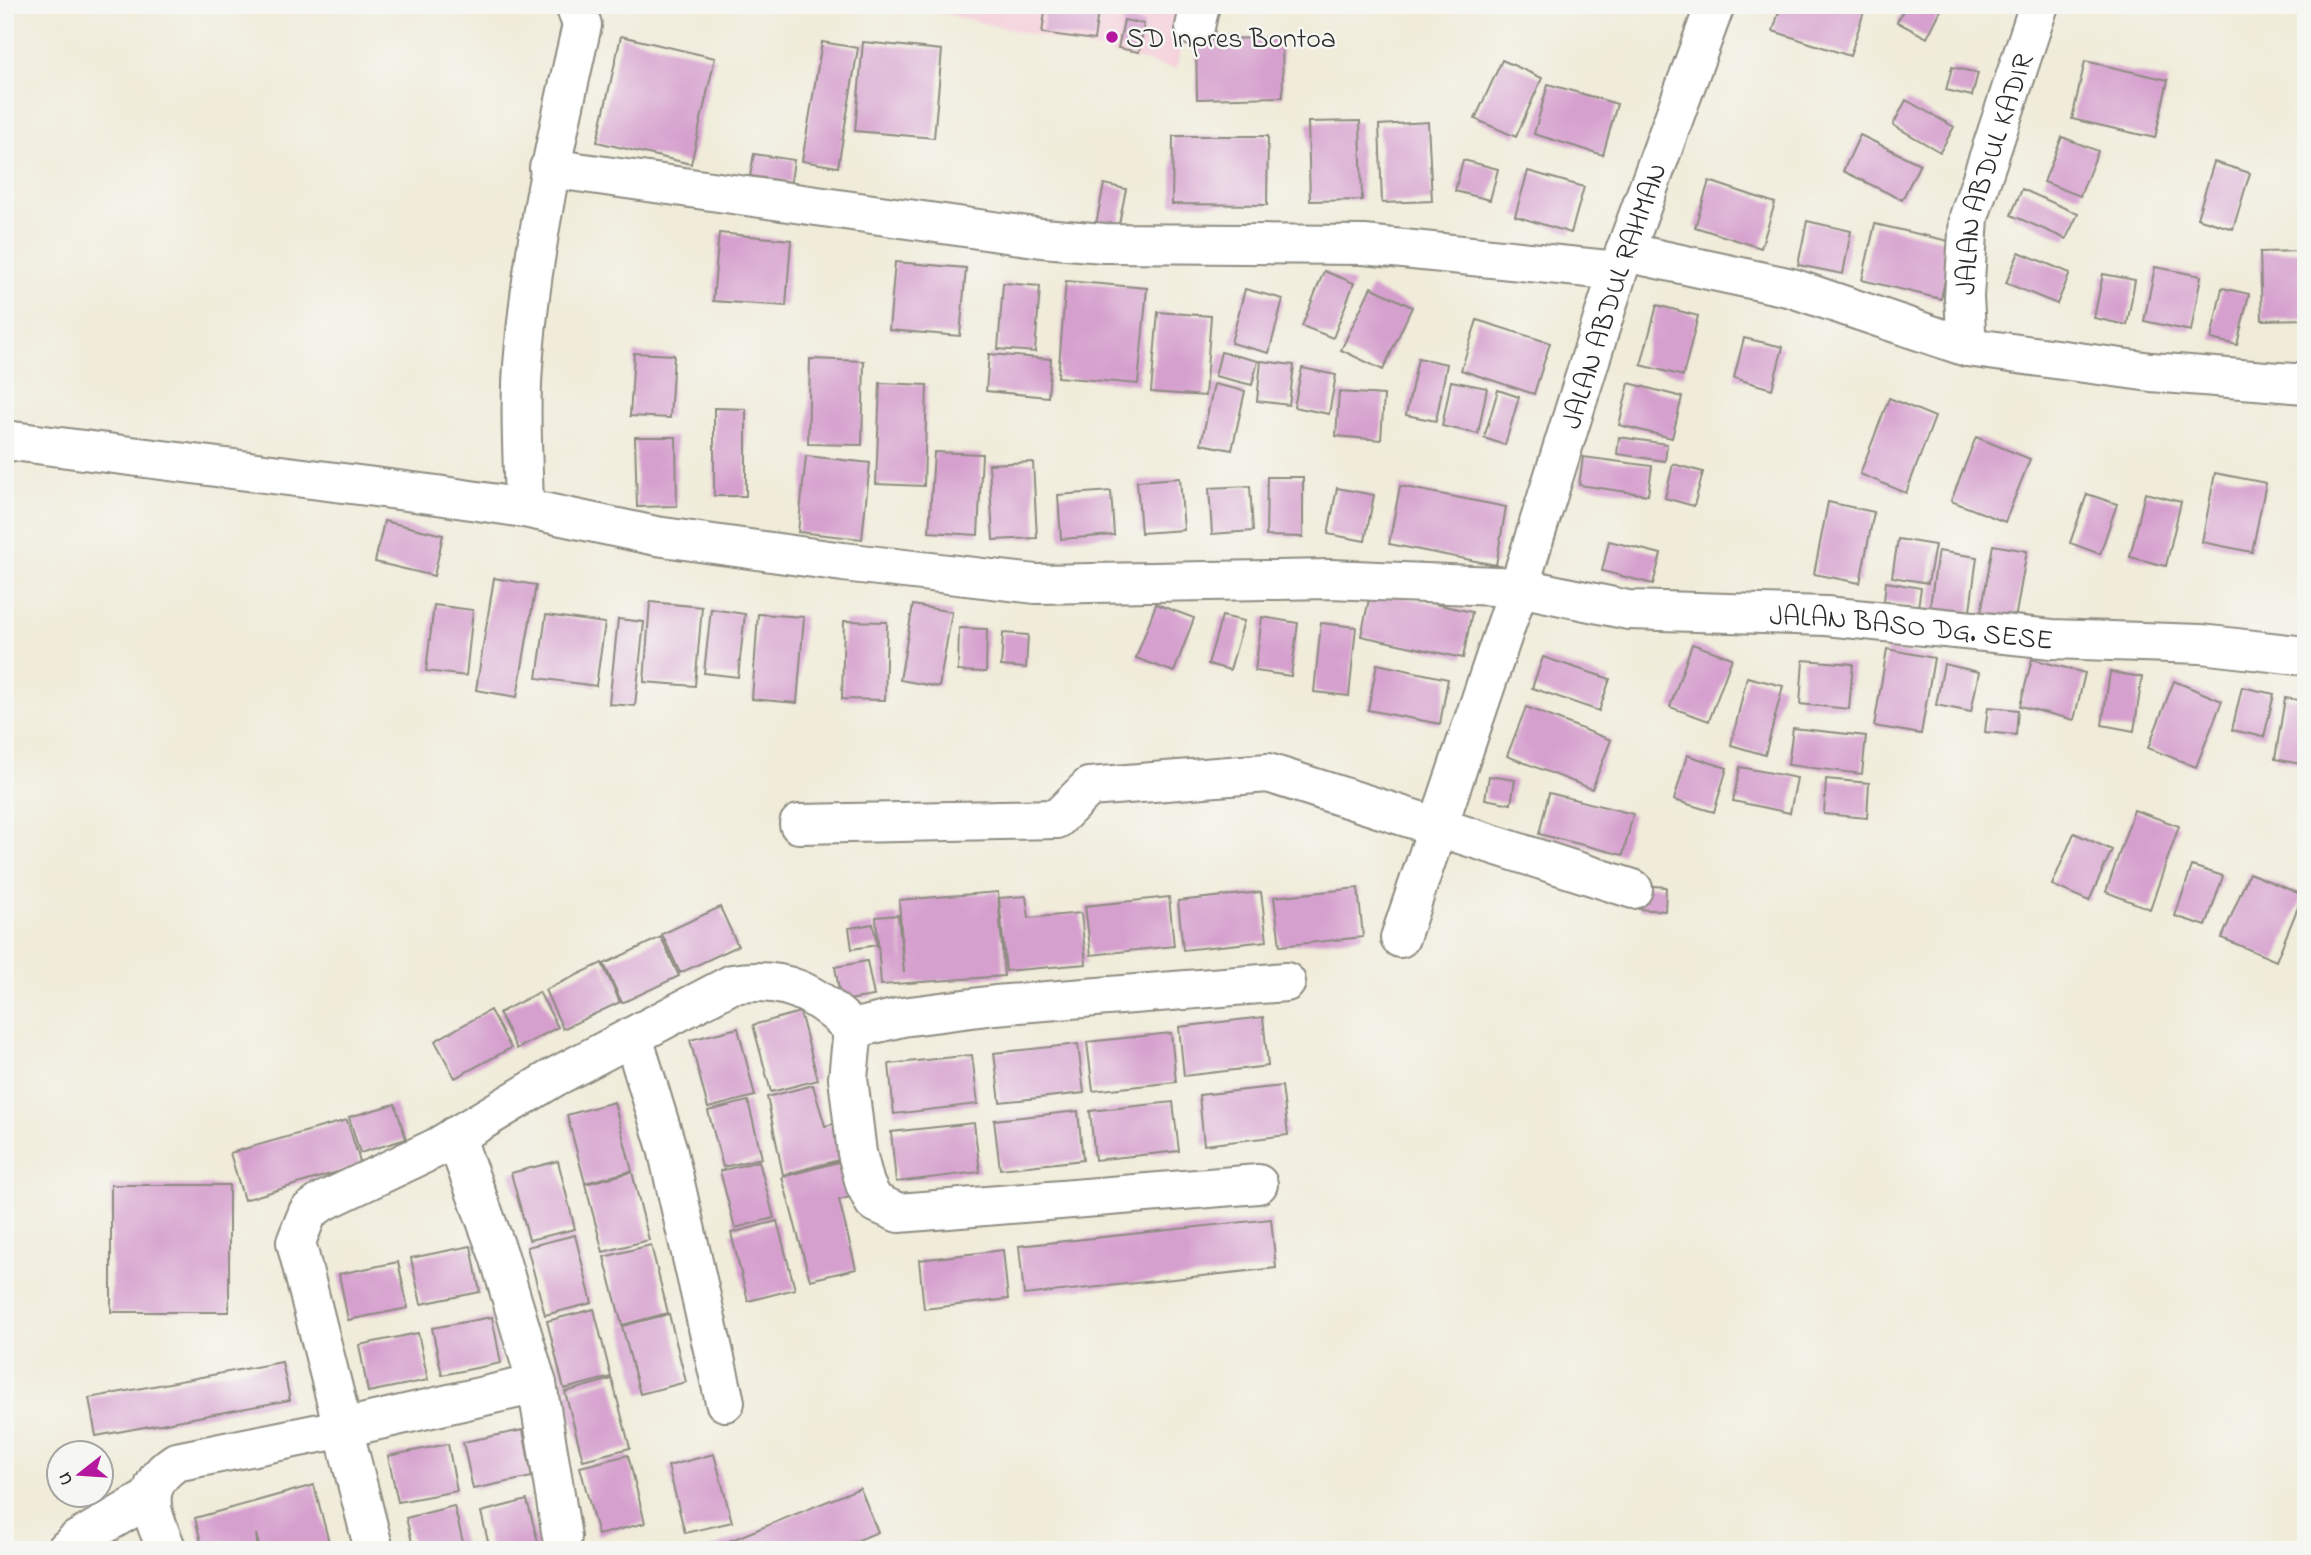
<svg xmlns="http://www.w3.org/2000/svg" width="2311" height="1555" font-family="'Indie Flower',sans-serif">
  <style>
    .built { fill: #f5cfda }
    .building { fill: #d6a0ce }
    .lines { fill: none; stroke-linecap: round; stroke-linejoin: round }
    .minor-casing { stroke: #8e8c82; stroke-width: 42 }
    .minor { stroke: #fff; stroke-width: 38 }
    .poi-dot { fill: #b5179e; stroke: #f6f6f2; stroke-width: 2.5 }
    .labels { text-anchor: middle; stroke-width: 5; stroke-linejoin: round; paint-order: stroke }
    .poi-label { font-size: 28px; fill: #2b2b2b; stroke: #f6f6f2; text-anchor: start }
    .street-label { font-size: 28px; fill: #2b2b2b; stroke: #f6f6f2 }
  </style>
  <rect width="100%" height="100%" fill="#f6f6f2"/>
  <filter id="ink" filterUnits="userSpaceOnUse"><feTurbulence type="fractalNoise" baseFrequency=".0143" numOctaves="2"/><feDisplacementMap in="SourceGraphic" scale="14" xChannelSelector="R" yChannelSelector="G"/><feConvolveMatrix kernelMatrix="1 2 1 2 8 2 1 2 1" color-interpolation-filters="sRGB"/></filter>
  <filter id="wash" filterUnits="userSpaceOnUse"><feTurbulence type="fractalNoise" baseFrequency=".00686" numOctaves="4" result="noise"/><feDisplacementMap in="SourceGraphic" scale="28" xChannelSelector="R" yChannelSelector="G"/><feGaussianBlur stdDeviation="1.57" result="paint"/><feColorMatrix in="noise" values="0 0 0 0 0 0 0 0 0 0 0 0 0 0 0 0 0 1.4 0 .05"/><feComposite in="paint" operator="in"/></filter>
  <g filter="url(#wash)">
    <rect width="100%" height="100%" fill="#f0ecd9"/>
    <path class="built" d="M908,5H1190L1176,69Z"/>
    <g id="blocks">
      <path class="building" d="M1046,5H1099L1094,40L1042,33Z
        M1781,5H1866L1850,56L1773,31Z
        M1906,5L1943,6L1927,38L1897,22Z
        M1124,20L1144,24L1139,52L1118,48Z
        M621,36L715,58L691,164L597,142Z
        M1282,38L1283,97L1197,99L1196,39Z
        M822,42L858,48L838,167L802,161Z
        M863,42L942,50L934,138L855,131Z
        M1502,60L1542,78L1516,137L1475,119Z
        M2085,61L2168,80L2155,138L2072,119Z
        M1952,67L1978,73L1972,96L1946,90Z
        M1548,84L1617,104L1603,155L1534,134Z
        M1906,100L1954,127L1940,152L1893,125Z
        M1360,121L1362,200L1310,201L1308,122Z
        M1428,122L1432,201L1382,203L1379,125Z
        M1860,135L1920,164L1902,200L1843,171Z
        M1173,136H1268L1267,205L1172,204Z
        M2062,137L2098,151L2080,196L2044,182Z
        M754,154L794,160L791,182L750,176Z
        M1463,160L1498,169L1490,200L1455,191Z
        M2214,162L2250,173L2233,229L2197,218Z
        M1528,171L1584,187L1571,233L1515,216Z
        M1709,181L1775,203L1761,248L1695,227Z
        M1104,184L1126,189L1118,229L1096,224Z
        M2022,189L2078,214L2066,239L2011,215Z
        M1807,221L1851,231L1843,274L1798,265Z
        M1875,224L1953,242L1941,299L1862,280Z
        M719,233L791,240L786,306L713,301Z
        M2306,251V319L2262,320L2260,252Z
        M2019,252L2070,273L2057,304L2006,283Z
        M895,262L966,268L960,336L889,330Z
        M2155,267L2201,276L2191,331L2144,321Z
        M1324,271L1354,283L1333,338L1302,326Z
        M2103,274L2135,280L2127,325L2094,318Z
        M1066,281L1147,288L1138,384L1058,377Z
        M1003,283L1040,286L1035,352L998,349Z
        M1371,287L1412,307L1383,370L1341,350Z
        M2222,288L2249,294L2237,345L2211,339Z
        M1245,289L1283,299L1269,353L1231,343Z
        M1657,305L1698,316L1683,376L1641,365Z
        M1158,312L1211,316L1205,396L1151,392Z
        M1477,320L1550,343L1534,394L1461,370Z
        M1744,338L1783,347L1772,389L1734,378Z
        M1221,352L1258,361L1252,385L1215,376Z
        M634,353L674,355L670,418L630,416Z
        M989,354L1051,359L1048,397L986,391Z
        M1418,358L1447,364L1436,421L1406,415Z
        M810,359L864,361L862,445L808,444Z
        M1261,361L1294,365L1289,405L1257,401Z
        M1302,368L1336,375L1329,414L1294,407Z
        M1451,381L1487,388L1478,434L1442,426Z
        M880,383L927,385L924,486L876,484Z
        M1629,383L1682,397L1672,438L1619,425Z
        M1214,384L1245,391L1232,450L1201,444Z
        M1498,390L1519,397L1505,445L1484,438Z
        M1339,392L1384,395L1381,440L1336,436Z
        M1889,398L1935,417L1906,493L1860,474Z
        M714,408L746,409V496H714Z
        M635,437H676L677,506L637,507Z
        M1619,437L1667,444L1665,461L1617,454Z
        M1976,437L2030,459L2005,522L1951,501Z
        M934,452L982,454L978,535L929,532Z
        M806,456L870,463L862,539L798,532Z
        M1583,457L1652,466L1648,495L1579,485Z
        M1033,462L1037,538L993,540L989,464Z
        M1673,464L1703,472L1694,506L1665,498Z
        M2215,473L2266,483L2252,552L2202,542Z
        M1267,477H1303V537L1266,536Z
        M1180,478L1184,530L1141,533L1137,481Z
        M1250,486L1253,531L1212,534L1209,488Z
        M1400,486L1506,507L1496,565L1389,544Z
        M1337,488L1374,495L1365,541L1328,534Z
        M1111,491L1114,535L1061,539L1058,495Z
        M2145,493L2181,502L2166,566L2130,557Z
        M2087,494L2117,504L2100,554L2070,543Z
        M1828,502L1874,512L1860,583L1814,574Z
        M384,521L443,535L434,576L375,562Z
        M1898,539L1935,545L1928,583L1892,577Z
        M1609,541L1661,554L1653,584L1602,571Z
        M1993,545L2027,551L2014,625L1980,619Z
        M1938,551L1977,557L1969,618L1929,613Z
        M494,578L536,585L517,697L476,690Z
        M1886,582L1921,588L1918,607L1884,601Z
        M1371,590L1472,612L1463,658L1361,636Z
        M650,602L702,607L695,686L644,682Z
        M1156,604L1194,618L1174,672L1136,658Z
        M434,605L473,610L466,676L426,671Z
        M913,605L952,612L939,687L900,680Z
        M711,609L745,614L738,677L704,673Z
        M758,614L804,617L797,703L752,699Z
        M546,615L605,623L596,686L537,678Z
        M1222,616L1244,621L1230,670L1208,664Z
        M1262,617L1298,623L1291,676L1255,671Z
        M618,619L644,622L635,706L609,704Z
        M844,621L887,622L885,700L842,699Z
        M1321,623L1356,627L1349,696L1314,692Z
        M959,628L987,629L986,672L958,671Z
        M1003,633L1028,635L1026,668L1001,666Z
        M1692,644L1732,658L1709,721L1670,707Z
        M1887,649L1934,658L1921,734L1874,726Z
        M1543,657L1610,679L1599,711L1532,688Z
        M2032,659L2085,673L2074,720L2020,706Z
        M1803,660L1853,664L1849,709L1800,704Z
        M1377,664L1448,679L1440,724L1368,710Z
        M1944,664L1979,672L1971,712L1936,705Z
        M2110,672L2142,677L2134,731L2102,725Z
        M1747,677L1783,686L1765,755L1731,745Z
        M2174,681L2222,701L2196,767L2148,748Z
        M2242,687L2274,694L2264,737L2232,730Z
        M2285,698L2306,701V765L2275,759Z
        M1526,707L1611,740L1592,789L1507,756Z
        M1988,707L2018,710L2016,735L1985,732Z
        M1793,728L1866,736L1862,774L1788,765Z
        M1687,755L1727,768L1714,812L1674,800Z
        M1740,767L1797,778L1790,813L1733,801Z
        M1489,776L1515,780L1511,804L1485,799Z
        M1826,779L1869,783L1867,818L1824,814Z
        M1549,793L1633,814L1623,855L1539,834Z
        M2134,810L2179,826L2150,909L2106,892Z
        M2074,833L2112,850L2089,901L2052,885Z
        M2192,866L2223,876L2206,926L2175,916Z
        M2249,873L2303,895L2276,961L2222,938Z
        M1640,885L1666,887L1665,911L1639,909Z
        M1358,888L1363,937L1280,946L1274,897Z
        M998,892L1004,976L881,985L876,917L898,915L904,973L899,900Z
        M1261,892L1267,941L1183,950L1178,901Z
        M1026,896L1029,918L1081,913L1086,964L1006,971L999,898Z
        M1169,897L1174,946L1091,955L1085,906Z
        M720,907L738,946L680,973L662,934Z
        M873,924L877,945L852,949L849,928Z
        M661,937L679,976L622,1003L604,964Z
        M867,961L874,996L841,1001L835,967Z
        M602,963L620,1002L563,1029L545,990Z
        M539,992L558,1027L517,1049L499,1013Z
        M490,1010L511,1048L455,1078L435,1041Z
        M800,1012L818,1080L771,1092L753,1025Z
        M1263,1017L1268,1066L1184,1076L1179,1027Z
        M738,1028L755,1096L708,1108L690,1040Z
        M1171,1033L1176,1082L1093,1091L1087,1042Z
        M1078,1044L1084,1093L1000,1102L994,1053Z
        M972,1055L978,1104L894,1114L889,1064Z
        M813,1085L825,1126L841,1122L850,1157L783,1175L767,1097Z
        M1282,1086L1288,1135L1204,1145L1199,1095Z
        M748,1101L762,1158L723,1167L708,1111Z
        M614,1102L632,1171L585,1183L567,1115Z
        M1173,1102L1179,1151L1095,1160L1090,1111Z
        M395,1104L406,1139L360,1153L349,1117Z
        M1078,1111L1083,1160L1000,1169L994,1120Z
        M347,1120L361,1165L244,1200L230,1153Z
        M974,1123L980,1172L896,1182L891,1132Z
        M850,1159L860,1194L839,1200L856,1269L810,1280L782,1177Z
        M558,1161L575,1229L529,1240L511,1173Z
        M759,1161L774,1218L735,1228L720,1171Z
        M632,1172L649,1240L603,1252L585,1184Z
        M111,1185H229V1312H111Z
        M1271,1219L1276,1268L1024,1295L1019,1246Z
        M777,1221L795,1289L748,1301L731,1233Z
        M575,1235L592,1303L545,1315L527,1247Z
        M651,1245L668,1313L622,1325L604,1257Z
        M471,1246L480,1292L421,1304L411,1258Z
        M1003,1250L1008,1299L924,1309L919,1260Z
        M398,1262L408,1308L348,1320L339,1274Z
        M594,1309L611,1377L564,1389L547,1321Z
        M669,1314L686,1382L640,1394L622,1326Z
        M492,1317L501,1363L442,1375L432,1328Z
        M418,1333L428,1380L368,1392L359,1345Z
        M282,1362L290,1400L96,1436L89,1398Z
        M612,1379L630,1448L583,1460L565,1392Z
        M523,1430L532,1477L473,1489L463,1442Z
        M448,1444L457,1491L398,1502L388,1456Z
        M714,1454L732,1522L685,1533L668,1466Z
        M628,1455L645,1523L598,1535L580,1467Z
        M314,1485L331,1550H260L256,1534L258,1550H203L195,1518Z
        M860,1488L878,1532L834,1550H707Z
        M527,1500L540,1550H490L481,1512Z
        M454,1506L465,1550H414L406,1518Z"/>
    </g>
  </g>
  <g filter="url(#ink)">
    <use href="#blocks" fill-opacity="0" stroke="#8e8c82" stroke-width="2"/>
    <g class="lines">
      <g class="minor-casing">
        <g id="minor">
          <path d="M1195,27L1200,5"/>
          <path d="M549,168L1042,238L1104,243L1364,245L1618,271"/>
          <path d="M1625,252L1792,288L1967,347L2151,372L2306,384"/>
          <path id="s1" d="M1967,347L1964,297L1969,217L2039,5"/>
          <path id="s2" d="M5,440L437,495L524,508L656,536L843,562L1036,584L1331,579L1519,587L1628,610L1826,616L2052,639L2201,644L2306,656"/>
          <path d="M524,508C523,457 519,405 524,354C533,242 557,134 582,25L575,5"/>
          <path d="M799,824L1057,819L1089,787L1268,773L1633,889"/>
          <path id="s3" d="M1400,938L1519,587L1618,271L1715,5"/>
          <path d="M853,1029L848,1078L857,1153L865,1184L874,1202L899,1213L1258,1184"/>
          <path d="M633,1037L667,1148L725,1402"/>
          <path d="M455,1136L499,1256L537,1384L562,1537"/>
          <path d="M66,1550L77,1540L151,1497"/>
          <path d="M167,1550C152,1514 138,1487 176,1462L344,1428L537,1384"/>
          <path d="M374,1550L296,1242L308,1212L322,1202L436,1148L553,1078L732,984C785,976 815,992 853,1029L902,1017L995,1005L1286,982"/>
        </g>
      </g>
      <use href="#minor" class="minor"/>
    </g>
  </g>
  <circle class="poi-dot" cx="1112" cy="37" r="7"/>
  <g class="labels">
    <g class="poi-label">
      <text x="1126" y="47">SD Inpres Bontoa</text>
    </g>
    <g class="street-label">
      <text dy="10" stroke="none"><textPath href="#s1" startOffset="177">JALAN ABDUL KADIR</textPath></text>
      <text dy="10" stroke="none"><textPath href="#s3" startOffset="677">JALAN ABDUL RAHMAN</textPath></text>
      <text dy="10" stroke="none"><textPath href="#s2" startOffset="1920">JALAN BASO DG. SESE</textPath></text>
    </g>
  </g>
  <rect width="2311" height="1555" fill="none" stroke="#f6f6f2" stroke-width="28"/>
  <g transform="translate(80 1474) rotate(253)"><circle r="33" fill="#f6f6f2" stroke="#a5a5a2" stroke-width="2"/>
  <path d="M0-5L12 26L0 18L-12 26Z" fill="#b5179e"/>
  <text y="-10" font-size="19" font-weight="bold" text-anchor="middle" fill="#2b2b2b">U</text>
  </g>
</svg>
